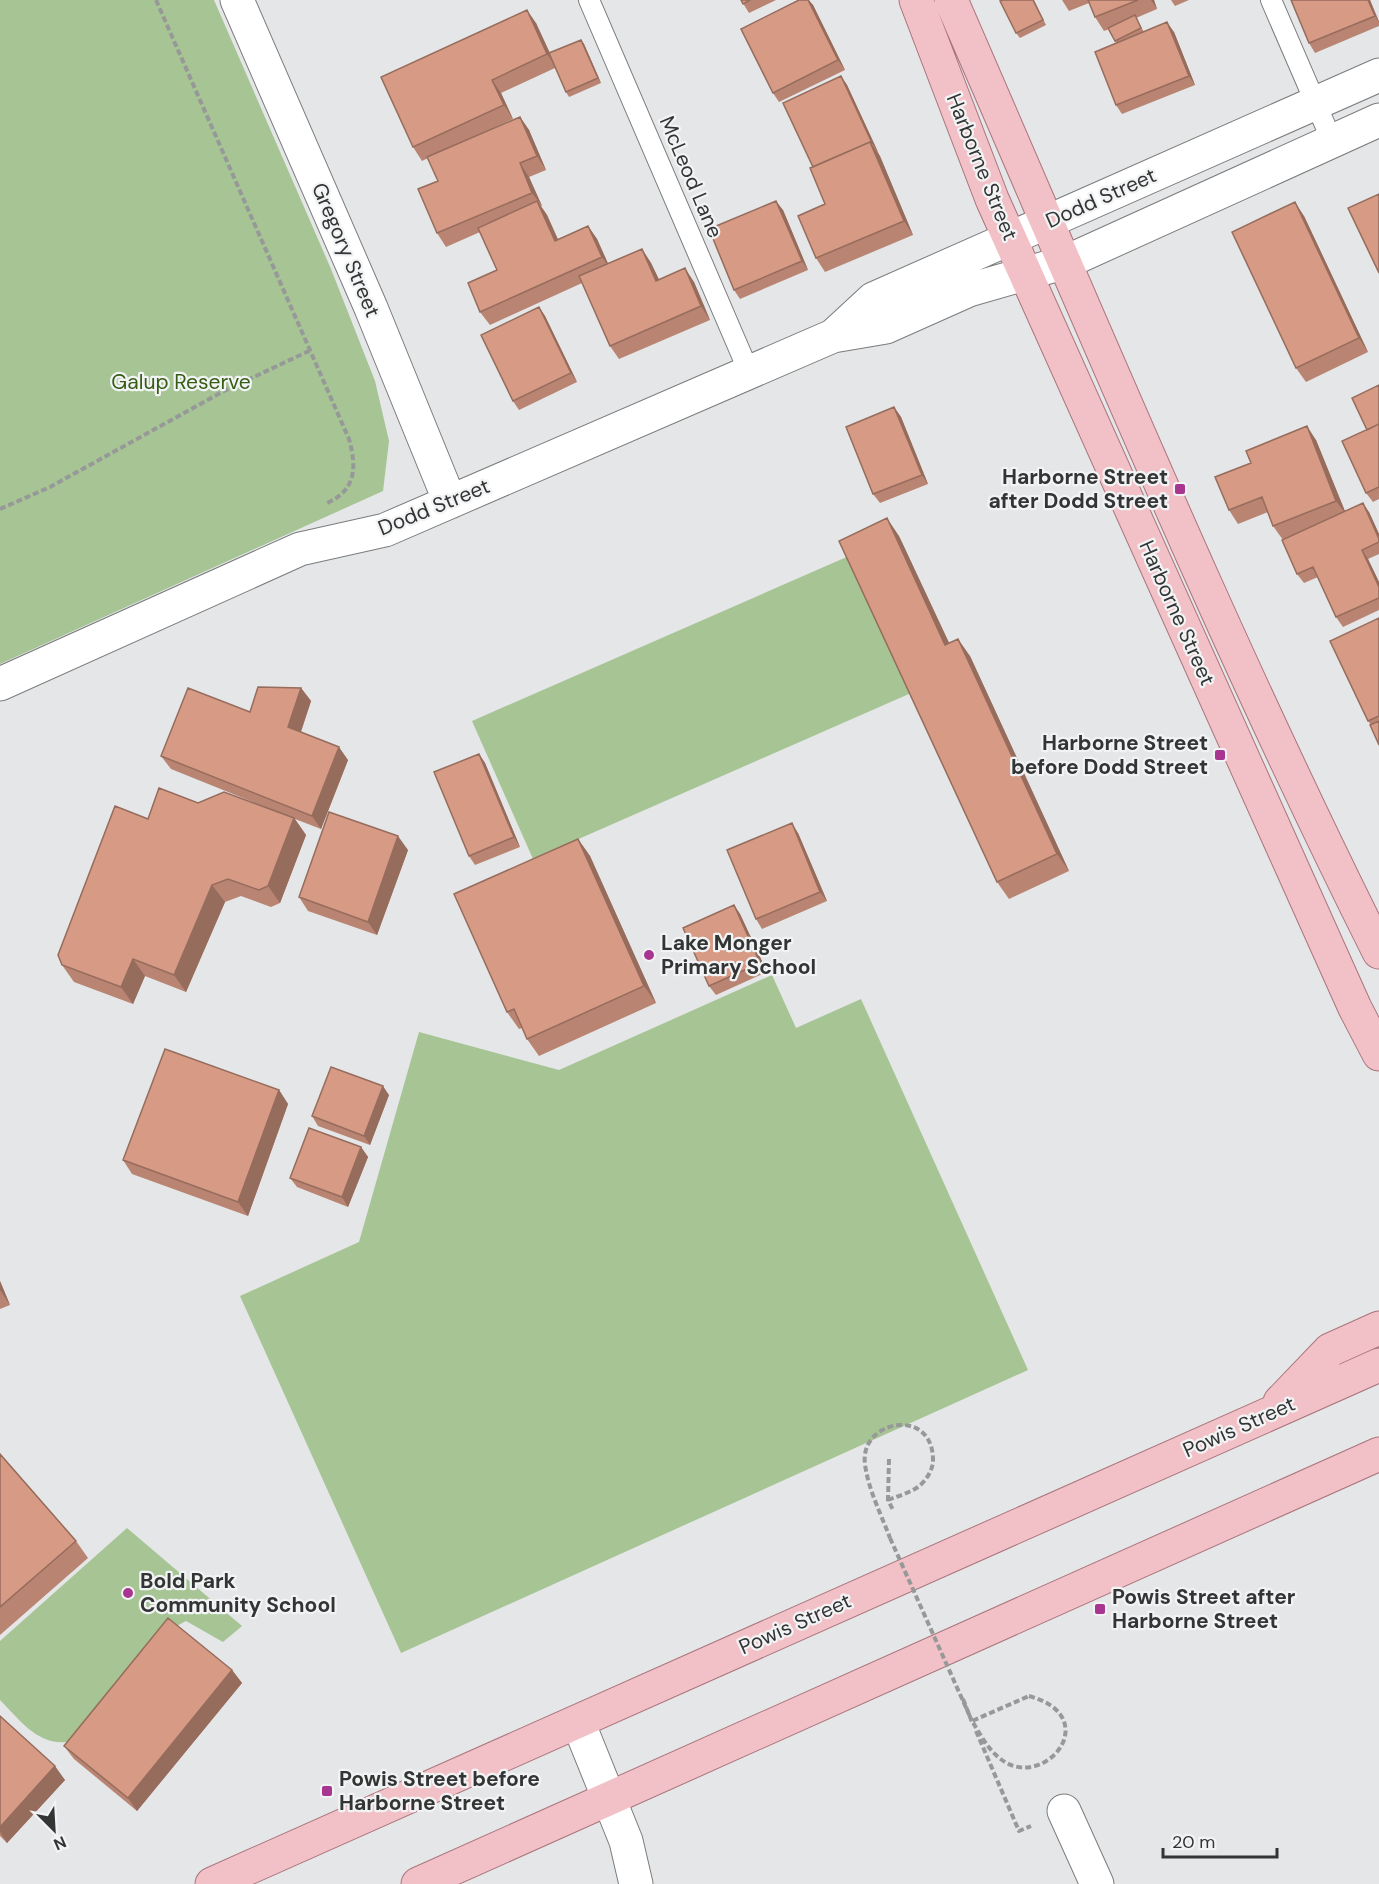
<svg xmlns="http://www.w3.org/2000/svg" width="1379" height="1884" font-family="'DM Sans',sans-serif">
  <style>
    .green { fill: #a6c494 }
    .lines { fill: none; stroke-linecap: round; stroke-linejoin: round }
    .lane-casing { stroke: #7b7c7d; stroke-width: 22 }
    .street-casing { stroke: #7b7c7d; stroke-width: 35 }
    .primary-casing { stroke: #aa747c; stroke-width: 35 }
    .path { stroke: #979999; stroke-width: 4; stroke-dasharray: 6 3; stroke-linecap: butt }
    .lane { stroke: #fff; stroke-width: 20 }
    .street { stroke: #fff; stroke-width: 33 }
    .primary { stroke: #f2c1c7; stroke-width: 33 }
    .path-bridge { stroke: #979999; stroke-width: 4; stroke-dasharray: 6 3; stroke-linecap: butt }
    .wall { fill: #b98472 }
    .shaded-wall { fill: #966c5d }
    .building { fill: #d79a85; stroke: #966c5d; stroke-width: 1.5 }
    .poi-dot { fill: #a8358f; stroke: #f2f3f4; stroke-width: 2 }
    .labels { text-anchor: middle; stroke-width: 4.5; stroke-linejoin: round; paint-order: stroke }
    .street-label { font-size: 21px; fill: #333434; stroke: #f2f3f4 }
    .park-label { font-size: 21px; fill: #365d15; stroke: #f2f3f4 }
    .poi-label { font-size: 21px; font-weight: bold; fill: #333434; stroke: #f2f3f4; text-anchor: start }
  </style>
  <rect width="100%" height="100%" fill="#e4e6e7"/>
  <path class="green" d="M0,0H214L331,269L375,381L389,441L383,491L0,664Z
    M858,552L918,690L533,859L472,721Z
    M772,975L796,1028L861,999L1028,1370L401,1653L240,1296L359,1242L419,1032L559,1070Z
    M127,1528L242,1626L223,1642L186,1621L175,1627L73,1741C39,1748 22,1722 0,1700V1641Z"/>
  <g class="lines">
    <g class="lane-casing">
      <path id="lane" d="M589,0L749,372
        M1271,0L1332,141"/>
    </g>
    <g class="street-casing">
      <path id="street" d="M237,0L371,308L450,502
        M833,336L873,299L1379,75
        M0,684L300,549L385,530L833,336L886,327L969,290L1066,262L1379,120
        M578,1722L626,1841L636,1884
        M1064,1811L1097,1884"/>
    </g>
    <g class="primary-casing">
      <path id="primary" d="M916,0L992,199L1355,1008L1379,1054
        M951,0C1090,319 1223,641 1379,952
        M1280,1402L1330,1350L1379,1328
        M212,1884L1379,1365
        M418,1884L1379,1454"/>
    </g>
    <path class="path" d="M156,0L349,439C357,468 356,490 327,503
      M0,509L50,487L222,392L311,350
      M889,1459L888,1500L893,1510
      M888,1500C898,1496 909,1493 918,1487C926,1481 933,1470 933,1460C933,1406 859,1420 865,1464C868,1489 881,1514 890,1538
      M1029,1696C1109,1718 1039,1798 996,1755C986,1746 979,1732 972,1721Z
      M963,1699L972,1722
      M976,1731L1019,1831L1031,1826"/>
    <use href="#lane" class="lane"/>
    <use href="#street" class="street"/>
    <use href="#primary" class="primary"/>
    <path class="path-bridge" d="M890,1538L972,1721"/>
  </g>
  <path class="wall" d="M741,0H776L749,13Z
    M799,0H809L813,5L845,70L779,102L773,93Z
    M1003,0H1034L1046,25L1020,38L1016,33Z
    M1062,0H1154L1157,9L1136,18L1144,32H1174L1195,85L1122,114L1116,105V43L1109,29L1104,31L1095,17L1089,3L1069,11Z
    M1171,0H1189L1175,6Z
    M1291,0H1370L1379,21V26L1315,53L1309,43Z
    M536,23L550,53L581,40L584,44L601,83L569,97L566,92L555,68L501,93L513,119L483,133L520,117L529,130L546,170L529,177L542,206H541L547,215L558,239L588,226L597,239L608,264L642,249L651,263L659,280L694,282L710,320L619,359L610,346L582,283L490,325L480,312L497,270L480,232L446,247L437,233L438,181L428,158L422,161L413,147Z
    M841,76L847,85L878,152L913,235L825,272L816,258L825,204L813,166Z
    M783,210L808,270L740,299L734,290Z
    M1304,216L1368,352L1306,382L1296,368Z
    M539,307L545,316L577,382L519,410L513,401Z
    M1379,385V499L1373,502L1366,493L1367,430Z
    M894,407L901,417L928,484L880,503L873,494Z
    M1316,440L1345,511L1369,512L1379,534V554L1368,559L1379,582V610L1343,627L1336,617L1318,577L1304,583L1297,574L1283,540L1273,526L1268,512L1238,524L1229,510Z
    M899,536L949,643L970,656L1069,871L1009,899L997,882Z
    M1379,618V745L1371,725L1368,721Z
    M301,688L311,701L301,732L348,760L321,829L295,819L306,835L280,903L271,907L241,896L225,902L186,992L145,976L133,1004L74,982L62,965L148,819L198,803L270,809L171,769L161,756Z
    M479,754L485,763L520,847L475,865L469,856Z
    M798,833L827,901L762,929L756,919Z
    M578,839L590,856L656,1003L539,1056L527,1039L522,1028L519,1029L507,1012Z
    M408,850L377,935L308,911L299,897Z
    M734,905L740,914L767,972L716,995L709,986Z
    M279,1090L288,1104L248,1216L132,1174L123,1160Z
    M389,1095L370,1145L318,1126L312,1116Z
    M361,1147L368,1157L348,1207L297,1187L290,1178Z
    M0,1281L10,1305L0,1309Z
    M0,1454L76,1541L88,1558L0,1635Z
    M232,1670L242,1683L137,1811L74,1759L64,1746Z
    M0,1716L65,1780L7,1843L0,1836Z"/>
  <path class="shaded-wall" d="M808,0L813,5L845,70L838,60Z
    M1151,0H1154L1157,9Z
    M1368,0H1370L1379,23L1375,16Z
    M527,10L536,23L556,67L547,54Z
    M1167,22L1174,32L1195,85L1189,76Z
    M581,40L584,44L601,83L598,78Z
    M841,76L847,85L878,152L872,143Z
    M492,80L501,93L513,119L504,105Z
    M520,117L529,130L546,170L537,156Z
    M870,142L880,156L913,235L904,221Z
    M520,163L529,177L542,206L532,193Z
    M537,201L547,215L564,254L555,241Z
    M776,201L783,210L808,270L802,261Z
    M1295,202L1304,216L1368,352L1359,338Z
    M588,226L597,239L611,270L602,257Z
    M642,249L651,263L666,294L656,281Z
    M685,268L694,282L710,320L701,306Z
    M539,307L545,316L577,382L571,373Z
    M894,407L901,417L928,484L922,475Z
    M1307,426L1316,440L1346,514L1336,501Z
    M1363,503L1369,512L1379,534V539Z
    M887,518L899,536L958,662L945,645Z
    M1362,550L1368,559L1379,582V587Z
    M958,639L970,656L1069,871L1057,854Z
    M301,688L311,701L298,740L288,727Z
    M339,747L348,760L321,829L312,816Z
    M479,754L485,763L520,847L514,837Z
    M294,818L306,835L280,903L268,886Z
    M792,823L798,833L827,901L820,892Z
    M398,836L408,850L377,935L368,922Z
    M578,839L590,856L656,1003L644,986Z
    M212,885L225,902L186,992L174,975Z
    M734,905L740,914L767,972L760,963Z
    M133,959L145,976L133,1004L121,987Z
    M383,1086L389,1095L370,1145L364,1136Z
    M279,1090L288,1104L248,1216L238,1202Z
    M361,1147L368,1157L348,1207L342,1197Z
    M0,1281L10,1305L0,1290Z
    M232,1670L242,1683L137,1811L128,1798Z
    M55,1766L65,1780L7,1843L0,1832V1827Z"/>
  <path class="building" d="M741,0H750L743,4Z
    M799,0H808L838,60L773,93L741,29Z
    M1003,0H1033L1043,20L1016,33L1000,1Z
    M1088,0H1138L1095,17Z
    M1291,0H1368L1375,16L1309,43Z
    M527,10L547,54L492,80L504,105L413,147L381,77Z
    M1135,15L1141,28L1115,41L1108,28Z
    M1167,22L1189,76L1116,105L1095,52Z
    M581,40L598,78L566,92L549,53Z
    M841,76L872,143H871L870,142L813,167L783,103Z
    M520,117L537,156L520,163L532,193L437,233L418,189L438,181L427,157Z
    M870,142L904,221L816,258L798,216L825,204L810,168Z
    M1379,194V273L1348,208Z
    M537,201L555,241L588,226L602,257L480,312L468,283L497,270L478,228Z
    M776,201L802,261L734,290L709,229Z
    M1295,202L1359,338L1296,368L1232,232Z
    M642,249L656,281L685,268L701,306L610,346L579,276Z
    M539,307L571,373L513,401L481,335Z
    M1379,385V424L1367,430L1352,398Z
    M894,407L922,475L873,494L846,427Z
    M1379,424V487L1366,493L1342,441Z
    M1307,426L1336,501L1273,526L1262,497L1229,510L1215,477L1251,463L1246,451Z
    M1363,503L1379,539V542L1362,550L1379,587V598L1336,617L1313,567L1297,574L1282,540Z
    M887,518L945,645L958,639L1057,854L997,882L839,541Z
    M1379,618V716L1368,721L1330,641Z
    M258,687L301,688L288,727L339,747L312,816L161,756L188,688L250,712Z
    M1379,721V745L1370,725Z
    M479,754L514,837L469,856L434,772Z
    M159,788L198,803L224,792L294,818L268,886L259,890L228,879L212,885L174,975L133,959L121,987L62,965L58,955L115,806L148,819Z
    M329,812L398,836L368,922L299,897Z
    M792,823L820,892L756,919L727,850Z
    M578,839L644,986L527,1039L514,1009L507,1012L454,894Z
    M734,905L760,963L709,986L683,928Z
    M165,1049L279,1090L238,1202L123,1160Z
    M331,1067L383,1086L364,1136L312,1116Z
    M309,1128L361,1147L342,1197L290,1178Z
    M0,1454L76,1541L0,1607Z
    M168,1618L232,1670L128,1798L64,1746Z
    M0,1716L55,1766L0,1827Z"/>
  <g class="poi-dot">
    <rect x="1174" y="483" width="12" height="12" rx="3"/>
    <rect x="1214" y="749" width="12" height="12" rx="3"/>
    <circle cx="649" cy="955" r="6"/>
    <circle cx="128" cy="1593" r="6"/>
    <rect x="1094" y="1603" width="12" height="12" rx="3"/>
    <rect x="321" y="1785" width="12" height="12" rx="3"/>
  </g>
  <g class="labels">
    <g class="street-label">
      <text transform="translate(982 167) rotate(68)" y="7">Harborne Street</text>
      <text transform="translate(691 177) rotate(67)" y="7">McLeod Lane</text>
      <text transform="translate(1101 198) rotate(-24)" y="7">Dodd Street</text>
      <text transform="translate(346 250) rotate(67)" y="7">Gregory Street</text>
      <text transform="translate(434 507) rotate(-22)" y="7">Dodd Street</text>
      <text transform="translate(1177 613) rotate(66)" y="7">Harborne Street</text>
      <text transform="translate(1239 1427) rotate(-24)" y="7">Powis Street</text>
      <text transform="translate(795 1624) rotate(-24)" y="7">Powis Street</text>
    </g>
    <g class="park-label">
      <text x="181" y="389">Galup Reserve</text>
    </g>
    <g class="poi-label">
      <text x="1168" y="484" text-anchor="end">Harborne Street<tspan x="1168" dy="24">after Dodd Street</tspan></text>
      <text x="1208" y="750" text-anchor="end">Harborne Street<tspan x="1208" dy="24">before Dodd Street</tspan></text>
      <text x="661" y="950">Lake Monger<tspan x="661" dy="24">Primary School</tspan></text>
      <text x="140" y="1588">Bold Park<tspan x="140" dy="24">Community School</tspan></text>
      <text x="1112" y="1604">Powis Street after<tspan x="1112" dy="24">Harborne Street</tspan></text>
      <text x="339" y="1786">Powis Street before<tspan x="339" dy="24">Harborne Street</tspan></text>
    </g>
  </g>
  <g transform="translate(54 1830) rotate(156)" stroke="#f2f3f4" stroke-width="4.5" paint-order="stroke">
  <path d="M0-4.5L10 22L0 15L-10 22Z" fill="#333434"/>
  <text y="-9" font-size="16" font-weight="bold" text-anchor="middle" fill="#333434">N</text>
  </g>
  <path d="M1163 1848v9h114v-9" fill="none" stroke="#333434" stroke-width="3"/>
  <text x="1172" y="1848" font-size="18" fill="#333434" stroke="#f2f3f4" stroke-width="4.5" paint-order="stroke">20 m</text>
</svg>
